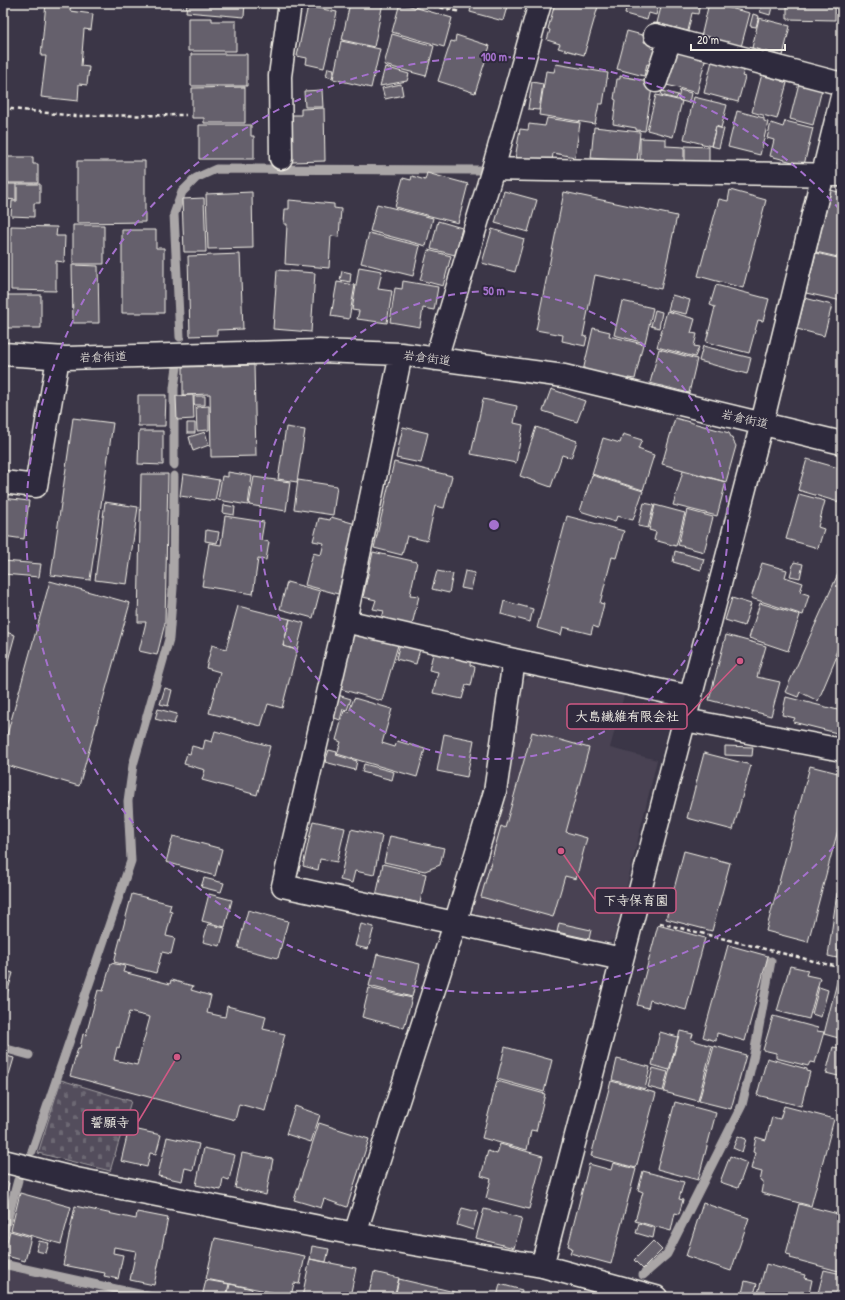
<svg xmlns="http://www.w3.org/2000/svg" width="845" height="1300" font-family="'Patrick Hand','Klee One',sans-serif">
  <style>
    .built { fill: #484352 }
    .cemetery { fill: url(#cemetery-stones); stroke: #a4a0a2 }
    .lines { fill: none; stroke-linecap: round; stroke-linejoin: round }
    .stream { stroke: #aaa6a7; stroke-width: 9 }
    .building { fill: #65616c; stroke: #f4f1e8; fill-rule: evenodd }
    .minor-casing { stroke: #f4f1e8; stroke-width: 25 }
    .path { stroke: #f4f1e8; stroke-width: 2.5; stroke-dasharray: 4 3; stroke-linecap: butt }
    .minor { stroke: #2f2a3d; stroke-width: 22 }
    .rail { stroke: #f4f1e8; stroke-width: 3; stroke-dasharray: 6 3; stroke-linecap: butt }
    .ring { fill: none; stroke: #a571cd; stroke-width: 2; stroke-dasharray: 7 5 }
    .labels { text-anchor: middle; stroke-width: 4; stroke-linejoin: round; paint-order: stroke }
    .street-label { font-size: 12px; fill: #f4f1e8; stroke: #2f2a3d }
    .centre { fill: #a571cd; stroke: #2f2a3d; stroke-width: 2 }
    .ring-label { font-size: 12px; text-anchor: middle; font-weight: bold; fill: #a571cd; stroke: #2f2a3d; stroke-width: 4; stroke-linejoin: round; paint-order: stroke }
    .leader { fill: none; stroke: #d15985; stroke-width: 1.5 }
    .callout-dot { fill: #d15985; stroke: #2f2a3d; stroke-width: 1.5 }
    .callout { fill: #2f2a3d; stroke: #d15985; stroke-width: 1.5 }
    .callout-label { font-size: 13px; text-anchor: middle; font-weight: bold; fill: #f4f1e8 }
  </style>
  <defs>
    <pattern id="cemetery-stones" width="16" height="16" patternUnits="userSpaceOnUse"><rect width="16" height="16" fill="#534e5c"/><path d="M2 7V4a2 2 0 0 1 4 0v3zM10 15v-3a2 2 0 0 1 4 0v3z" fill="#6c6873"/></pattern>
  </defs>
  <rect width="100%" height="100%" fill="#3b3647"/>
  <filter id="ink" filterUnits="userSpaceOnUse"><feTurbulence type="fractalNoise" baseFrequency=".025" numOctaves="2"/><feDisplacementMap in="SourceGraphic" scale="8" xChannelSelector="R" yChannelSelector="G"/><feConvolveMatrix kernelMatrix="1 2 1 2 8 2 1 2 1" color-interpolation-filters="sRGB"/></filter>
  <g filter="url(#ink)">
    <path class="built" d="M531,674L624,695L610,748L657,760L614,939L604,944L475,915L470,908L521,685Z
      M3,1269L129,1297H3Z"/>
    <path class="cemetery" d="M61,1080L131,1101L110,1171L38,1153Z"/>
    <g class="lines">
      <path class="stream" d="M180,337L174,214L182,192L196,178L216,169L480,170
        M174,465V388L177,367
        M3,1048L29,1055
        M32,1151L131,861L128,801L133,765L169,639L173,588L174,476
        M3,1236L18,1180
        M3,1264L152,1297
        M643,1275L667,1254L742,1105L754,1054L771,961"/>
    </g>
    <path class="building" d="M3,3H8L3,42Z
      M46,3H71L70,11L93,14L91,30L84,29L81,66L89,67L87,85L79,84L78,101L41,97L46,56H41Z
      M187,3H245L244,17L186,12Z
      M350,3H383L374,47L342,40Z
      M400,3L452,18L444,47L392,32Z
      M472,3H508L503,21L470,12Z
      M555,3H599L584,55L558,48L560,44L547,40L550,30L548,29Z
      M619,3H659L656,15L649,13L647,20L625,14L626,7L618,5Z
      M662,3H700L698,14L692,13L688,31L657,23Z
      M709,3L750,13L741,47L701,37Z
      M762,3H773L770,15L760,12Z
      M787,3H835V20L787,19Z
      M308,6L337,12L324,68L306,64L307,58L297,56Z
      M753,14L759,16L756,27L750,26Z
      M188,18H212V21H236V51H188Z
      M759,18L790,26L783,56L752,48Z
      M627,31L646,36L644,42L652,44L651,48L654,49L650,65L647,64L644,76L617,69Z
      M392,34L434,46L426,76L384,65Z
      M456,35L490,46L475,93L438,81L451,41L455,42Z
      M341,41L380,49L371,88L333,79Z
      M672,49L706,57L697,93L663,84Z
      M191,54H247V86H191Z
      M712,61L745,69L742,76L745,77L738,102L704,93Z
      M556,64L608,73L603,104H599L595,124L539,115L546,71L554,72Z
      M385,67L409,74L407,81L380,86Z
      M328,68L334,69L332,78L326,76Z
      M762,74L782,79L781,81L787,83L777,119L752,112Z
      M620,76L648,81L647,87L652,88L645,131L636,130V128L613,124L616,100L614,99L617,79H620Z
      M532,82L543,84L539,110L528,109Z
      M799,83L822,89L813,125L790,119Z
      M401,84L403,95L385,99L382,88Z
      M245,87V123H204V118H192V88Z
      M322,90L323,107H305L304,91Z
      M680,90L691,93L689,103L678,100Z
      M662,91L678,95L676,99L661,95Z
      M656,95L682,101L673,137L647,130Z
      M694,97L727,105L721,128L716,126L711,146L684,139Z
      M324,108L325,161L292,162L291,115H301V109Z
      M3,111H5V127H3Z
      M737,111L764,118V121L768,122L760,155L728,147Z
      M547,118L580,123L575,157L553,153L552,162L515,159L520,129L528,130L529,124L545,126Z
      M785,121L813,128L804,165L770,156L774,140L767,138L771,123L783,127Z
      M199,125H251V136H254V159H199Z
      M594,127L640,132L637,162L591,158Z
      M716,127L724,129L719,148L711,146Z
      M640,138L666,139V146L684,147V165H640Z
      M685,146L709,147V165H685Z
      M3,157H6V200H3Z
      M7,157H33V164H38V183H8Z
      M77,161H145V222L77,223Z
      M427,173L468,184L458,223L395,207L403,178L411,180L412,176L425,180Z
      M6,184H16V200L6,199Z
      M17,184H40V203H34V217L11,216L12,201H17Z
      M730,190L766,200L743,288L698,276L719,199L728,201Z
      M831,190L842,193V258L816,252Z
      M504,191L537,200L528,232L495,223Z
      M252,192L253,248L208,249L206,194Z
      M564,192L677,216L661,289L595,275L583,336L587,337L585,346L562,341L563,335L536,330Z
      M204,198L206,252H184L182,199Z
      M289,200L334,204V208L341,209L339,237L331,236L329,268L285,264L287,224H284L285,209H289Z
      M377,204L433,218L426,246L370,231Z
      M438,221L462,228L455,255L431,249Z
      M73,225H104V264H73Z
      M11,226L57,227L56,236H65L64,262L56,261V291L11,290Z
      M492,229L524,239L515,272L482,263Z
      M122,230H156V248H164V313H122Z
      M369,233L420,246L413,276L361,263Z
      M428,250L451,256L443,286L420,280Z
      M816,253L842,259V301L806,293Z
      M240,254L243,329L217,330V335L190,336L188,256Z
      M72,265L98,266L99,323H73Z
      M359,267L382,271L378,289L392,291L387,323L357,319L359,311L352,310Z
      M277,270L315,273L311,332L273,329Z
      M342,271L351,273L350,282L340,280Z
      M403,281L438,287L434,310L423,308L420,327L390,322L395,288L402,289Z
      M337,282L355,285L349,319L331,316Z
      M716,285L769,299L763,321L758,320L749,353L706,342L715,307L710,305Z
      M6,295H41V328H6Z
      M672,295L690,300L686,314L668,310Z
      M805,298L832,305L824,336L797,329Z
      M622,301L653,308L645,343L614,335Z
      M655,310L662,312L659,328L651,326Z
      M667,311L695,319L691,333L697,334L694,346L699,347L695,357L657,347Z
      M593,328L610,332L609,336L643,344L635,379L628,378L627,381L583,371Z
      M703,346L751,358L747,374L699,361Z
      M659,349L697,359L689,393L650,383Z
      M254,365L256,456L211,457L210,394L183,395V367Z
      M551,389L585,401L577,422L543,411Z
      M138,395H166L165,426H138Z
      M193,395L194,419L177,420L176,396Z
      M194,396H205V405H194Z
      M483,399L517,406L514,423L523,425L516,463L471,454Z
      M3,400H6L3,420Z
      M209,406V430L197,431L196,407Z
      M73,418L113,423L90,580L51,575Z
      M675,418L729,433L736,446L726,482L662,464Z
      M187,423H195V433H187Z
      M286,427L305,430L297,482L278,479Z
      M403,427L428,433L421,463L396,458Z
      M536,427L577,441L571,458L562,455L551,487L520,476Z
      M139,431H163V465L138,464Z
      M205,432L209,445L193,451L189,437Z
      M623,434L642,440L638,449L654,455L643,490L592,474L603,438L620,443Z
      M807,459L842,469V503L798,490Z
      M394,462L452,476L444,508L435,506L427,541L407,536L402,555L374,548Z
      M683,471L726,482L717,516L673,505Z
      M228,472L252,476L248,505L218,500L222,476L228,477Z
      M141,474H168L165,623L157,655L139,651L146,622H138Z
      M183,474L219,480L215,501L180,496Z
      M592,475L643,491L633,520L617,516L615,522L580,511Z
      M254,477L290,482L286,511L249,505Z
      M298,480L337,486L333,515L294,509Z
      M799,494L825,501L818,527L824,529L818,548L786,539Z
      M3,498L29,501L24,539L3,536Z
      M105,502L138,507L127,584L95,580Z
      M644,503L654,505L648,528L638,526Z
      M224,505L235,507L234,515L223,513Z
      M655,505L685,513L676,546L654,540L656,532L649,530Z
      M687,510L713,517L704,552L678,545Z
      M225,516L264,522L261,540L269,542L266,560L258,559L253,594L202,586L209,543L221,545Z
      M567,516L624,531L616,558L612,557L600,603L604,604L598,628L593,626L591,634L563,627L561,635L537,628Z
      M331,517L356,524L338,594L305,585L313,553L321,555L324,543L313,541L319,518L330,520Z
      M206,530L219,532L217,543L205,541Z
      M675,551L704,559L701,570L673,562Z
      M373,552L417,562L410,595L419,596L412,625L382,618L384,611L373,609L376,600L363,597Z
      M3,561L41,564L39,577L3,574Z
      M794,562L803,564L800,578L790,576Z
      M762,563L787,570L785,577L803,583L800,592L809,595L803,615L751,598Z
      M437,571L453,574L449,593L432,589Z
      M465,571L475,573L471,590L461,588Z
      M838,574L842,576V639L835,655L837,656L818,701L800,692L798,697L785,692Z
      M50,581L130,603L79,786L3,764V749Z
      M287,582L320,591L313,618L280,609Z
      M732,598L751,604L744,626L725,620Z
      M504,601L533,609L530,622L501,614Z
      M760,603L800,615L788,651L749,638Z
      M238,606L290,619L283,646L297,650L282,708L268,704L261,726L209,713L220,672L206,668L212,645L226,649Z
      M290,619L304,623L297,650L283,646Z
      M3,631L15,635L3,679Z
      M353,632L398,645L382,701L337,688Z
      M726,635L766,646L757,677L780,682L771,716L709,700Z
      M400,643L420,649L416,664L396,659Z
      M434,650L471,658L470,665L475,667L471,686L466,685L462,699L433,693L438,672L429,670Z
      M165,688L172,690L168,706L160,704Z
      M338,695L351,699L347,710L343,709L340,720L332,717Z
      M786,697L842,711L837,733L793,722L795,718L782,715Z
      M354,698L392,709L382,743L395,747L397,741L425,749L417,777L337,754L341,742L336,740L344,711L349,712Z
      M158,709L177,714L174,724L155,719Z
      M215,731L270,746L257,795L202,780L205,770L184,764L187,753L190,754L192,746L203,749L205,740L212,742Z
      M532,732L589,748L566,832L587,838L576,879L565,876L553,917L481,897L501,826L505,828Z
      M444,734L474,740L467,777L437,771Z
      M725,746L753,747L752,756L725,755Z
      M329,750L337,752L336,755L357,761L355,770L325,762Z
      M704,753L751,765L733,830L687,818Z
      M364,764L394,772L392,780L362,772Z
      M810,766L842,774V815L808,942L766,931Z
      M3,796L9,798L3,817Z
      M313,821L345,828L337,862L320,859L318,870L303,866Z
      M351,829L382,836L374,875L355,871L352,883L340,880Z
      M173,836L222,849L215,876L166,862Z
      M390,836L444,848L440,865L425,871L384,862Z
      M684,851L730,863L712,931L666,919Z
      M383,864L426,874L420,903L397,898L396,901L376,896Z
      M204,878L224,883L221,892L201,887Z
      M837,893L842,894V925L837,958L828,956Z
      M132,894L171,904L169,911L172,912L166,936L175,938L171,954L162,952L156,973L114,962Z
      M209,894L232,900L225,927L202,921Z
      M248,910L288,921L278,958L238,948Z
      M559,923L591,930L589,939L557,932Z
      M208,924L225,928L220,946L203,942Z
      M361,924L374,927L368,949L355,946Z
      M658,925L705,938L686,1010L650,1000L648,1008L637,1005Z
      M728,945L768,956L745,1041L717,1033L716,1041L703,1037Z
      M377,954L420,964L412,997L369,986Z
      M111,963L125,966L123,972L170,984L171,980L193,986L191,990L211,996L207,1013L225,1017L227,1006L266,1016L263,1029L285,1034L265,1111L239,1104L235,1120L70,1076L78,1048H80L83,1034L86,1035L98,990L103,991ZM129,1012L150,1017L137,1065L114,1060L117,1047L119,1048Z
      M790,966L808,970L806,975L820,978L809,1019L777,1011Z
      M3,970L13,973L3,1007Z
      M837,982L842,983V1039L824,1034Z
      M819,987L828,990L821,1017L812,1014Z
      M369,988L412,998L404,1028L362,1017Z
      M773,1016L818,1028L817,1031L824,1032L815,1063L810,1062L808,1066L776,1058V1053L763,1050Z
      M680,1031L693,1034L691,1040L712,1046L698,1101L664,1092Z
      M660,1032L678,1037L669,1070L652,1065Z
      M714,1046L746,1055L731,1109L699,1101Z
      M505,1047L552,1060L544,1092L497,1079Z
      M833,1047L842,1049V1077L826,1073Z
      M3,1055L14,1058L3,1095Z
      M767,1058L807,1069V1071L810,1072L801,1106L757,1095Z
      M617,1059L650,1067L645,1089L612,1080Z
      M653,1068L668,1072L663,1091L648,1087Z
      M497,1081L545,1094L536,1131L531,1130L527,1150L482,1138Z
      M611,1081L656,1093L636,1168L591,1156Z
      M675,1102L716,1113L698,1180L657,1169Z
      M295,1106L320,1115L311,1142L286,1134Z
      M784,1106L834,1119L811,1206L761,1193L763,1182L760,1181L762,1172L751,1169L755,1153L753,1152L756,1137L766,1140L772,1117L780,1119Z
      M319,1123L369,1139L347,1207L324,1199L321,1208L294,1200Z
      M129,1128L161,1135L156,1154L150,1153L147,1167L121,1161Z
      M738,1136L746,1139L742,1152L733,1148Z
      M167,1137L199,1144L193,1170L185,1168L182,1181L158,1176Z
      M500,1144L543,1156L529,1209L486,1198L491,1179L481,1176L488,1151L497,1154Z
      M204,1148L235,1155L229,1180L223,1178L221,1190L196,1185Z
      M242,1153L273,1159L266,1195L235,1188Z
      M730,1156L747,1163L738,1188L720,1182Z
      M613,1163L636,1169L611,1264L570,1253L572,1248L568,1246L589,1164L611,1170Z
      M643,1171L684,1182L679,1199L683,1200L679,1214L675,1213L671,1231L635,1221L643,1192L638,1190Z
      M3,1182L9,1183L3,1205Z
      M20,1193L71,1207L61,1244L11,1230Z
      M703,1203L749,1218L731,1271L686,1256Z
      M799,1204L842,1215V1272L790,1258L791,1255L786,1254Z
      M75,1206L136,1219L137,1212L168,1218L154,1285L130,1280L136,1251L114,1247L113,1253L123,1255L118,1279L104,1276L105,1273L63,1265Z
      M462,1208L478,1212L473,1230L457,1225Z
      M484,1209L522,1218L514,1248L476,1238Z
      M639,1223L655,1228L653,1238L636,1233Z
      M10,1231L31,1237L25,1261L3,1255Z
      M215,1238L305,1256L299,1284L294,1283L291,1296L206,1279Z
      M39,1241L49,1243L46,1253L36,1251Z
      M653,1241L662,1250L643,1269L634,1260Z
      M312,1246L329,1249L326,1262L310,1259Z
      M310,1259L356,1268L350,1297H302Z
      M766,1264L805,1275L804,1278L812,1280L809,1294L801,1292L799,1297H757Z
      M824,1270L842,1274V1297H817Z
      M374,1272L399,1278L394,1297H368Z
      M399,1279L476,1297H395Z
      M206,1280L229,1284L226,1297H202Z
      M745,1281L757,1284L753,1297H741Z
      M230,1284L252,1289L250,1297H227Z
      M500,1284L522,1290L521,1297H497Z
      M253,1292L272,1296V1297H252Z"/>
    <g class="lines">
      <g class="minor-casing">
        <path id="minor" d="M655,35L842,84
          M656,81L670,39
          M281,158L280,76L290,3
          M493,169L842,175
          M3,354L66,358L319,351L401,354L564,376L842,443
          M401,354L345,621L283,886L622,959
          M436,359L493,169L540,3
          M3,482L36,486L58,358
          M345,621L514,660
          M685,720L842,750
          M3,1161L76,1179L355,1234L542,1266L656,1297
          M355,1234L455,924L495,792L514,660L691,697
          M542,1266L762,423L842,96"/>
      </g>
      <path class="path" d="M420,3L461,12
        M3,108L75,116L186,115
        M660,923L842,968"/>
      <use href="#minor" class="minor"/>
      <path class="rail" d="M3,1292L23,1297"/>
    </g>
  </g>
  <g class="ring">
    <circle cx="494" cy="525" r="234"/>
    <path d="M842 838A468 468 0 1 1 842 212"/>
  </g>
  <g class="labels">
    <g class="street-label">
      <text transform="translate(103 357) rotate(-2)" y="4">岩倉街道</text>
      <text transform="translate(427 358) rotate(7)" y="4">岩倉街道</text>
      <text transform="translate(745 419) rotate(13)" y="4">岩倉街道</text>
    </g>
  </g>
  <circle cx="494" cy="525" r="6" class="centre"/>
  <g class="ring-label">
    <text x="494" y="61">100 m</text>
    <text x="494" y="295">50 m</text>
  </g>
  <path class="leader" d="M740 661L687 716M561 851L595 900M177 1057L138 1122"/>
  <g class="callout-dot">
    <circle cx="740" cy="661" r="4"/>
    <circle cx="561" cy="851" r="4"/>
    <circle cx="177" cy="1057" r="4"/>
  </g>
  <g class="callout">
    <rect x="567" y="704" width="120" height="25" rx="4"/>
    <rect x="595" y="888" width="81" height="25" rx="4"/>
    <rect x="83" y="1110" width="55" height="25" rx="4"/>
  </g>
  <g class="callout-label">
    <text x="627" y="721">大島繊維有限会社</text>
    <text x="636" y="905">下寺保育園</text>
    <text x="110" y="1127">誓願寺</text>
  </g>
  <rect width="845" height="1300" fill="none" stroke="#2f2a3d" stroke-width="16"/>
  <rect x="8" y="8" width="829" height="1284" fill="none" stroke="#f4f1e8" stroke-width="1.5" filter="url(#ink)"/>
  <path d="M691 44v6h94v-6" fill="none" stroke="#f4f1e8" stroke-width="2"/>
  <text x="697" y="44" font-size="12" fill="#f4f1e8" stroke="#2f2a3d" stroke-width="3" paint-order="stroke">20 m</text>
</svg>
